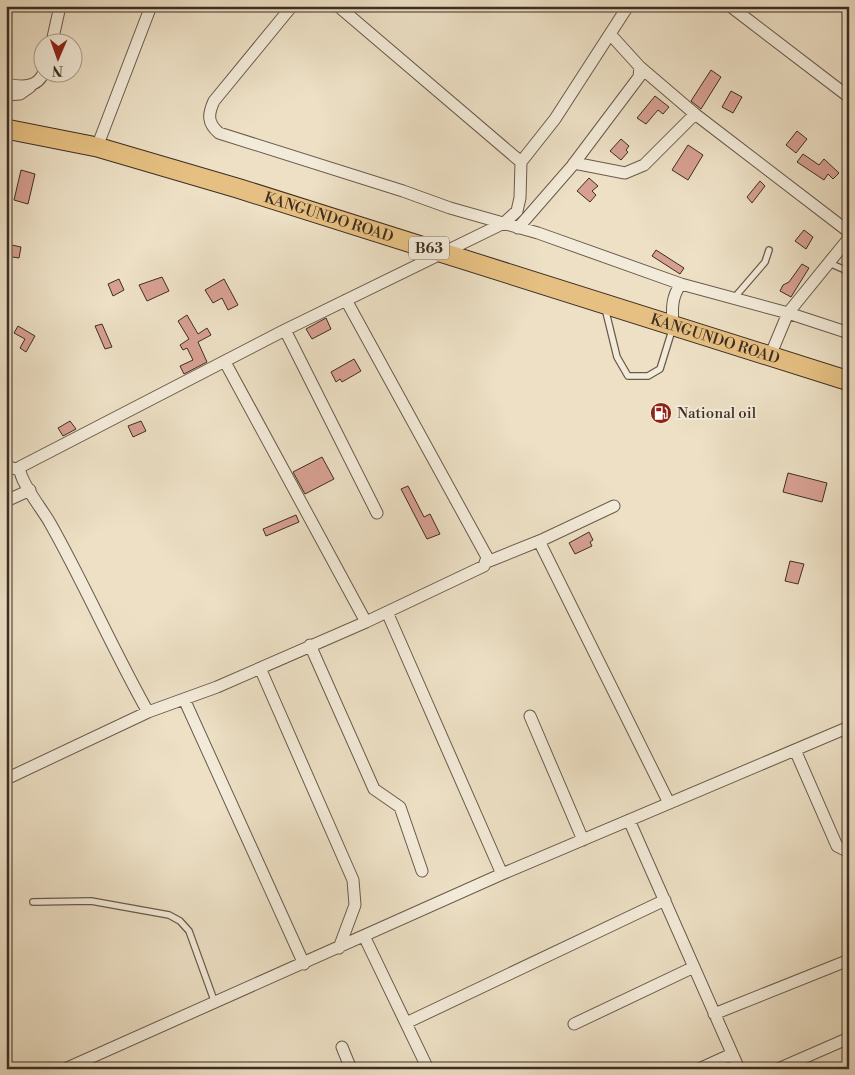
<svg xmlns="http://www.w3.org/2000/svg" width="855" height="1075" font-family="'Libre Bodoni',serif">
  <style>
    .building { fill: #d7a092; stroke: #3d2d23 }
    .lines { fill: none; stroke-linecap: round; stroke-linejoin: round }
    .service-casing { stroke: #695a4c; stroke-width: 8 }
    .minor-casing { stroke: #695a4c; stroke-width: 13 }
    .trunk-casing { stroke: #3d2d23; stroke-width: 21 }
    .service { stroke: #f3ebd9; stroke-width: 5.5 }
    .minor { stroke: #f3ebd9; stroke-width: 11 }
    .trunk { stroke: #e6c082; stroke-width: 19 }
    .labels { text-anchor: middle; stroke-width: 4; stroke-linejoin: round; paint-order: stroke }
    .shield { fill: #f3ebd9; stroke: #74665a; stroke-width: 1 }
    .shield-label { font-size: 14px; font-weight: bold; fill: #3d2d23 }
    .street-label { font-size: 15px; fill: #3d2d23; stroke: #f3ebd9 }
    .poi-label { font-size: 15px; fill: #3d2d23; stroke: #f3ebd9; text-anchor: start }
  </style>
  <rect width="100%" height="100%" fill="#ede0c5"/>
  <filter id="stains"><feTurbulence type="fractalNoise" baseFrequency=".004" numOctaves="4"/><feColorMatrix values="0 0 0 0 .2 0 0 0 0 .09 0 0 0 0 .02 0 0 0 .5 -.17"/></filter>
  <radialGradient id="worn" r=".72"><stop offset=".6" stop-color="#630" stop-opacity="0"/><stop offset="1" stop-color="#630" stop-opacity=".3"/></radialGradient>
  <path class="building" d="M711,70L721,77L701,109L691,101Z
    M731,91L742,97L733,113L722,107Z
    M655,96L669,107L663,114L658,110L646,124L637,118Z
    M797,131L807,139L796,153L786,145Z
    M621,139L629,146L626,150L628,152L621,160L610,151Z
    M688,145L703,155L688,180L672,170Z
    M803,154L819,165L824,159L839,173L833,179L828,174L824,180L797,162Z
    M21,170L35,174L28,204L14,200Z
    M589,178L598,186L592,191L596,195L590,202L577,191Z
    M760,181L765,186L752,203L747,197Z
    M804,230L813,237L806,249L795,241Z
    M7,244L21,247L19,258L6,256Z
    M656,250L684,268L680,274L652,256Z
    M802,264L809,268L791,297L780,291L783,285L789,282Z
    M162,277L169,291L147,301L139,285Z
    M119,279L124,290L113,296L108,284Z
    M224,279L238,305L228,310L222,298L213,303L205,290Z
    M187,315L198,334L207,328L211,335L198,342L207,362L184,374L180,366L193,360L187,348L183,350L180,345L189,339L178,321Z
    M326,318L331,329L312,339L306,329Z
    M102,324L112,347L105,349L95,326Z
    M18,326L35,336L26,352L20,348L25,339L14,333Z
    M354,359L361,371L342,382L340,379L336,382L331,372Z
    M70,421L76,429L63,436L58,428Z
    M141,421L146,431L133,437L128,426Z
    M322,457L334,479L305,494L293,472Z
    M788,473L827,483L822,502L783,492Z
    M408,486L424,517L430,514L440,534L427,539L401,489Z
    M296,515L299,522L266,536L263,529Z
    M589,532L593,540L590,542L592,546L575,554L569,543Z
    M790,561L804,564L798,584L785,581Z"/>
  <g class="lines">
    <g class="service-casing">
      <path id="service" d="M829,263L843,269L849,274
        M734,298L765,262L769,250
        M605,308L617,357L628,376H648L660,369L673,327
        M33,902L91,901L169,915L180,921L189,931L215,1003"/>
    </g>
    <g class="minor-casing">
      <path id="minor" d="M292,6L214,101C208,114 207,123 219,133L403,191L450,208L538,233L681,284L788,313L849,333
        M338,6L521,162
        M730,6L849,97
        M52,42L60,6
        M640,67L695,114L849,232
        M6,84C21,87 37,89 44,72
        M6,95L20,94L30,87
        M97,147L151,6
        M574,163L625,173L644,165L695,114
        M518,228L572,166L639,77L640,67L610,34
        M673,326C672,310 671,297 681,284
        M285,330L377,513
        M770,356L788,313L849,238
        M225,362L366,622
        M6,466L19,470
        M6,501L30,490
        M539,541L669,803
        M487,562L544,539L614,506
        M387,612L502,874
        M310,645L374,789L400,807L422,871
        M260,668L353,880L355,905L339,948
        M184,699L304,964
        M148,712C113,650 85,585 50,523C43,510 18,480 20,467L285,330L504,223L517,211L520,198L521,162L555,119L628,6
        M530,716L583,840
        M795,750L837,846L849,852
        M6,779L148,712L217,687L366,622L484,566L487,557L346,300
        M629,820L739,1069
        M364,936L428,1069
        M714,1014L849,960
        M406,1023L665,900
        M574,1024L694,967
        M342,1047L351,1069
        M65,1069L502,874L849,727
        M699,1069L732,1054
        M778,1069L849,1038"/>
    </g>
    <g class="trunk-casing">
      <g id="trunk">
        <path id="s1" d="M6,129L97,147L237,188L849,381"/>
      </g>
    </g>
    <use href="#service" class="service"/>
    <use href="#minor" class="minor"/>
    <use href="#trunk" class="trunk"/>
  </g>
  <defs>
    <g id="fuel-disc" transform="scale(1.125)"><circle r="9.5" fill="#8f2418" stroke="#f3ebd9"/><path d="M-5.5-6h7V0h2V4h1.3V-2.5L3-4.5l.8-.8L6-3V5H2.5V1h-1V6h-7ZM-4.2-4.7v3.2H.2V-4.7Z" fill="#fff"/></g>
  </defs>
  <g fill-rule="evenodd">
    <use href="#fuel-disc" x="661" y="413"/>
  </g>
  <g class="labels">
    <rect class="shield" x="409" y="236.5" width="40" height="23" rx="4"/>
    <g class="shield-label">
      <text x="429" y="253">B63</text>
    </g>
    <g class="street-label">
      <text dy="5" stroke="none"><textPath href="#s1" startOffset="335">KANGUNDO ROAD</textPath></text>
      <text dy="5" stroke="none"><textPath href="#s1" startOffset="740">KANGUNDO ROAD</textPath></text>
    </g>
    <g class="poi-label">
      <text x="677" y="418">National oil</text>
    </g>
  </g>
  <rect width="855" height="1075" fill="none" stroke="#ede0c5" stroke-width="25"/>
  <rect x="8" y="8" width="840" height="1060" fill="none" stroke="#3d2d23" stroke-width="2.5"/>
  <rect x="12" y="12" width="830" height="1050" fill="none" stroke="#3d2d23"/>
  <g transform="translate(58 58) rotate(182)"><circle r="24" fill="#f3ebd9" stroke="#aa9f90"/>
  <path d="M0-4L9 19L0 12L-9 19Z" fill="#8f2418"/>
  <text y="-8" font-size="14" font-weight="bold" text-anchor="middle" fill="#3d2d23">N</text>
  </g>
  <rect width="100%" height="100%" filter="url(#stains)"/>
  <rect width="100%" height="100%" fill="url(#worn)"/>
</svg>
